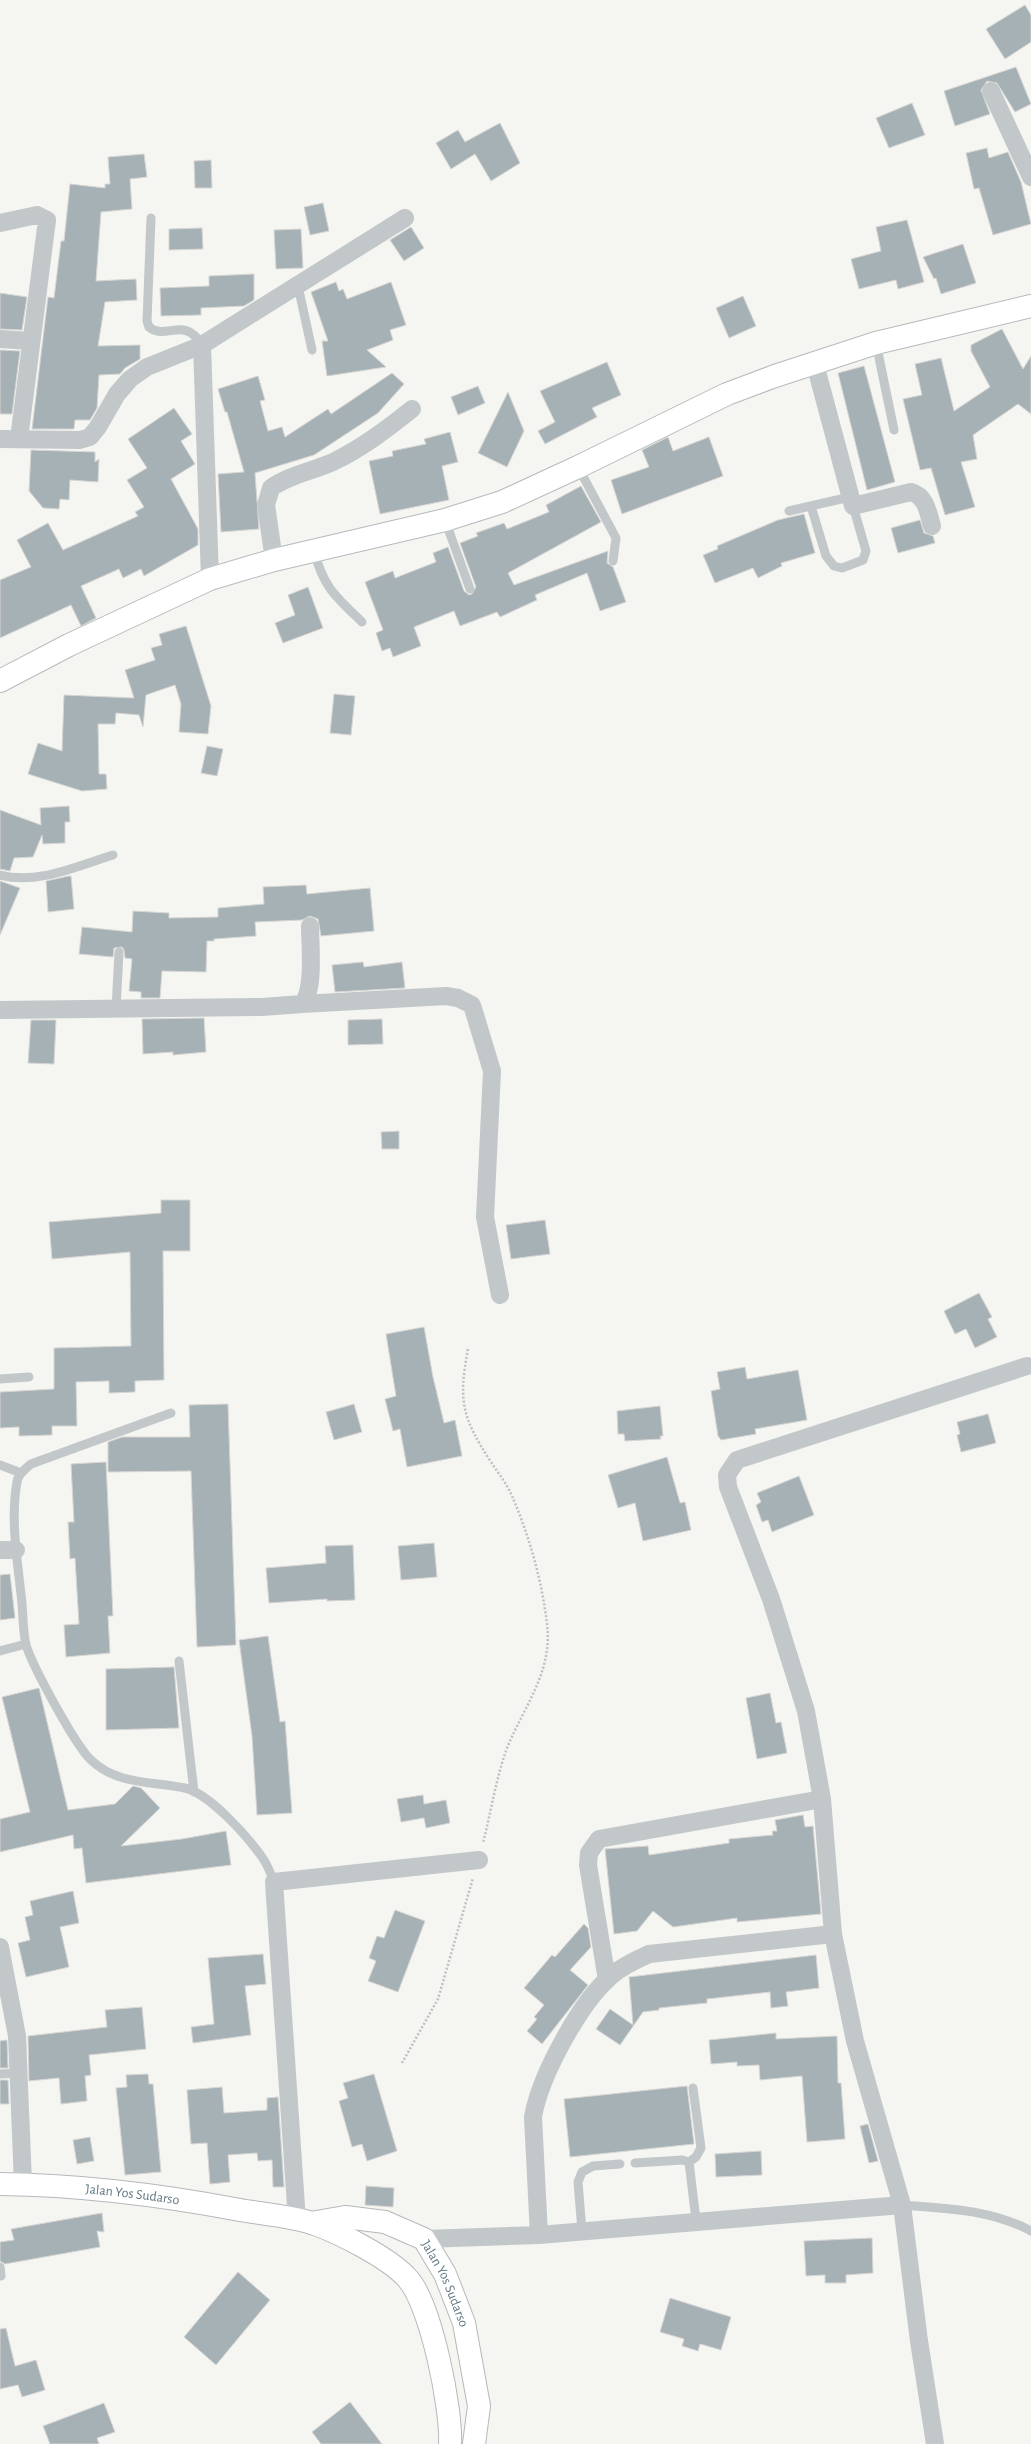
<svg xmlns="http://www.w3.org/2000/svg" width="1031" height="2444" font-family="'Alegreya Sans',sans-serif">
  <style>
    .building { fill: #a6b1b5; stroke: #d7d6d4 }
    .lines { fill: none; stroke-linecap: round; stroke-linejoin: round }
    .secondary-casing { stroke: #b4bbbe; stroke-width: 24 }
    .highway-casing { stroke: #b4b9bb; stroke-width: 24 }
    .path { stroke: #bec0c2; stroke-width: 2.5; stroke-dasharray: 2 2; stroke-linecap: butt }
    .lane { stroke: #c2c7c9; stroke-width: 9 }
    .street { stroke: #c2c7c9; stroke-width: 18 }
    .secondary { stroke: #fff; stroke-width: 22 }
    .highway { stroke: #fff; stroke-width: 22 }
    .labels { text-anchor: middle; stroke-width: 4; stroke-linejoin: round; paint-order: stroke }
    .street-label { font-size: 14px; fill: #627984; stroke: #fff }
  </style>
  <rect width="100%" height="100%" fill="#f5f5f1"/>
  <path class="building" d="M1025,5L1031,15V42L1005,59L986,29Z
    M1016,67L1031,104L1015,112L997,83L987,81L981,90L990,114L955,126L944,91Z
    M912,103L925,135L889,148L876,118Z
    M500,123L520,163L491,181L475,154L451,169L436,143L458,130L465,142Z
    M987,148L989,158L1008,152L1021,182L1031,224L993,235L979,188L974,189L966,153Z
    M144,154L147,177L130,179L132,209L101,212L96,281L136,279L137,300L105,302L98,346L140,345V359L125,368L120,374L99,375L97,408L90,420H75L74,429H32L48,297L54,298L61,241H64L70,184L105,188V184H110L108,157Z
    M211,160L212,188H195L194,161Z
    M323,203L329,231L310,235L304,207Z
    M907,220L924,282L898,289L896,280L859,289L851,259L881,251L876,227Z
    M411,227L424,248L404,261L390,240Z
    M202,228L203,249L169,250V229Z
    M301,229L303,268L276,269L274,230Z
    M963,244L976,283L941,294L936,278L934,279L923,257Z
    M254,274V300L244,306L201,308V315L161,316L160,288L209,286V276Z
    M336,282L339,291L343,289L347,299L391,282L406,325L390,330L393,340L367,350L386,367L327,376L322,341H328L311,292Z
    M0,293L27,297L22,330L0,329Z
    M743,296L756,326L729,338L716,308Z
    M1002,329L1023,369L1031,356V414L1018,404L973,435L977,459L961,462L975,507L945,515L931,468L920,470L903,399L922,395L915,364L941,358L954,411L990,387L971,351V345Z
    M0,350L20,351L12,414H0Z
    M607,362L621,395L592,408L597,417L545,444L538,431L555,422L540,391Z
    M864,366L895,482L867,490L838,373Z
    M392,373L404,384L378,413L314,455L255,473L259,529L221,532L218,474L244,472L227,412H225L218,389L258,376L265,400L260,401L268,431L282,427L285,437L328,409L331,414Z
    M478,386L485,403L458,415L451,397Z
    M508,392L524,431L507,467L478,453Z
    M174,408L192,434L181,441L195,464L171,479L198,529V545L144,576L141,569L123,578L119,569L81,586L96,618L81,626L71,605L0,638V580L31,567L17,540L48,523L63,550L138,516L135,512L144,507L127,480L147,468L128,439Z
    M450,432L458,462L442,466L449,500L380,514L369,461L393,456L392,451L426,444L424,439Z
    M668,437L673,451L709,437L723,476L622,514L611,480L649,467L642,450Z
    M31,450L95,452V462L99,459L98,482L70,480L69,500L60,499L59,509L43,508L29,491Z
    M581,486L601,522L508,573L514,585L608,551L607,563L613,567L626,602L600,611L587,573L535,595L537,600L500,617L497,612L460,626L454,611L414,627L421,646L393,657L390,648L382,651L376,633L383,630L365,582L393,571L395,578L436,562L433,553L448,547L464,591L469,595L472,594L476,587L460,543L478,536L476,533L504,523L507,529L549,512L546,505Z
    M804,514L815,553L781,563L782,566L758,578L753,568L715,583L703,555L718,549L717,546L778,520Z
    M920,520L924,533L933,536L935,543L898,553L891,528Z
    M308,587L323,628L283,643L275,623L295,615L288,595Z
    M186,626L211,706L208,734L179,732L181,704L175,685L146,695L143,727L139,715L116,713L115,724H98L99,774H106L107,789L82,791L28,774L38,743L62,751L64,695L134,698L125,670L155,660L151,648L162,645L159,634Z
    M334,694L355,696L351,735L330,733Z
    M207,746L223,749L217,776L201,773Z
    M69,806L70,822H65V843L43,844L42,835L33,857L14,858L10,871L0,869V810L41,825L40,808Z
    M69,876H71L74,909L48,912L46,881Z
    M0,881L20,888L0,935Z
    M306,885L307,894L370,888L374,931L321,936L318,919L310,916L302,920L255,922L256,936L214,939V941H207L206,972L162,971L160,998H141V992L129,991L132,959L125,958L124,950L122,947L114,948L113,957L79,954L82,927L132,932L133,911L169,913V918L218,917V908L264,904L263,887Z
    M363,962L364,967L402,962L405,988L335,992L332,965Z
    M204,1018L206,1052L173,1055V1052L143,1054L142,1019Z
    M382,1019L383,1044L348,1045V1020Z
    M31,1020H56L54,1064L28,1063Z
    M399,1131V1149H382L381,1132Z
    M161,1200H190V1251H163L164,1380L135,1381V1392L109,1393V1381L76,1382L77,1426H52V1435L19,1436V1427L0,1428V1392L54,1389V1348L131,1346L130,1252L52,1259L49,1222L161,1213Z
    M545,1220L550,1254L511,1259L506,1225Z
    M979,1293L992,1317L988,1319L997,1337L975,1348L966,1329L955,1334L944,1311Z
    M424,1327L433,1377L444,1423L455,1420L462,1456L407,1467L400,1429L393,1431L385,1399L396,1396L386,1334Z
    M745,1367L747,1379L798,1370L807,1420L755,1429L756,1434L721,1440L718,1436L711,1391L720,1389L717,1372Z
    M228,1404L236,1645L197,1647L191,1471L108,1472V1442L122,1437H190L189,1405Z
    M354,1404L362,1432L334,1440L326,1412Z
    M660,1406L663,1436H660L661,1439L625,1441L624,1434H618L617,1411Z
    M988,1414L996,1443L961,1452L957,1435L960,1434L957,1422Z
    M667,1457L680,1503L685,1502L691,1530L643,1541L635,1503L618,1508L608,1475Z
    M106,1462L113,1616H108L110,1653L66,1657L64,1625L79,1624L75,1558L70,1559L68,1522H74L71,1464Z
    M799,1476L814,1515L772,1532L768,1520L762,1522L756,1505L761,1502L757,1493Z
    M434,1543L437,1577L401,1580L398,1546Z
    M353,1545L355,1600L327,1601V1599L269,1603L266,1568L326,1563L325,1546Z
    M10,1574L15,1618L0,1620V1575Z
    M268,1636L280,1722L285,1721L292,1813L257,1815L252,1736L239,1640Z
    M174,1667L179,1728L106,1730V1669Z
    M39,1688L68,1810L115,1804L133,1786L141,1788L160,1808L121,1846L182,1839L226,1831L231,1865L86,1883L82,1848L74,1849L73,1835L0,1852V1819L30,1812L2,1697Z
    M770,1693L776,1723L781,1722L787,1753L757,1759L746,1698Z
    M423,1795L424,1804L446,1800L450,1823L426,1828L424,1818L401,1822L397,1799Z
    M803,1815L805,1827L813,1826L821,1914L737,1922V1918L673,1927L653,1911L637,1931L614,1934L605,1849L648,1846L649,1855L729,1843V1839L773,1835L772,1831H777L775,1820Z
    M73,1891L79,1923L60,1927L69,1967L26,1977L18,1943L30,1940L25,1917L33,1915L30,1901Z
    M395,1910L425,1921L398,1992L368,1981L376,1961L369,1958L377,1936L384,1938Z
    M584,1924L588,1928L591,1947L570,1970L588,1985L542,2044L527,2031L537,2019L534,2017L544,2005L524,1988L552,1955L555,1957Z
    M263,1954L266,1984L245,1986L251,2035L193,2043L191,2027L214,2024L208,1958Z
    M816,1955L819,1988L786,1992L788,2006L771,2008L770,1992L707,1999V2003L659,2008V2010L643,2012L620,2045L596,2029L610,2009L633,2025L629,1977Z
    M142,2007L146,2049L89,2055L91,2075L85,2076L87,2101L61,2104L59,2078L29,2081L28,2036L107,2027L105,2010Z
    M776,2033V2039L837,2036L838,2083H841L845,2139L807,2142L802,2076L760,2080L759,2065L737,2066V2062L711,2064L709,2040Z
    M7,2040L8,2068H0V2041Z
    M148,2074L149,2084H153L161,2172L125,2175L116,2088L127,2087L126,2075Z
    M374,2074L397,2151L367,2161L362,2144L352,2147L339,2101L348,2098L343,2083Z
    M0,2080H8L9,2104H0Z
    M687,2086L694,2144L570,2157L564,2099Z
    M222,2087L224,2113L267,2110V2098L278,2097L284,2187H273L272,2160L258,2161L257,2153L228,2155L230,2182L210,2184L207,2143L191,2144L187,2090Z
    M868,2124L878,2161L869,2163L860,2126Z
    M90,2137L94,2161L77,2164L73,2140Z
    M761,2151L762,2175L716,2177L715,2154Z
    M366,2186L394,2188L393,2207L365,2205Z
    M102,2213L104,2232L97,2231L100,2247L5,2264L0,2261V2242L14,2240L11,2229Z
    M872,2238L873,2273L846,2275V2283H825V2275L806,2276L804,2241Z
    M238,2272L270,2300L216,2365L184,2337Z
    M670,2298L731,2317L721,2350L700,2344L698,2351L682,2346L684,2339L660,2332Z
    M6,2328L15,2366L36,2360L45,2390L22,2397L18,2385L0,2389V2329Z
    M350,2402L382,2444H321L312,2432Z
    M104,2403L115,2432L97,2438L99,2444H50L43,2426Z"/>
  <g class="lines">
    <g class="secondary-casing">
      <path id="secondary" d="M0,681L69,645L210,579L274,560L445,520L502,502L578,467L727,394L775,376L876,343L1031,306"/>
    </g>
    <g class="highway-casing">
      <g id="highway">
        <path id="s1" d="M0,2184C81,2185 161,2195 240,2210C263,2214 290,2216 312,2223C338,2232 390,2258 408,2279C431,2305 452,2409 450,2444"/>
        <path id="s2" d="M311,2223L345,2217L385,2222L424,2239L445,2274L464,2323L479,2406L474,2444"/>
      </g>
    </g>
    <path class="path" d="M468,1349C458,1402 462,1417 491,1462C498,1473 507,1484 512,1496C529,1535 542,1581 547,1624C553,1672 524,1706 507,1748C496,1778 491,1812 483,1843
      M402,2063L438,1999L473,1878"/>
    <path class="lane" d="M151,218L147,321L149,327C166,341 184,315 202,345
      M298,286L312,350
      M876,343L894,430
      M578,467L616,538L613,561
      M811,506L826,556L834,566L842,568L863,560L866,551L853,506
      M789,511L850,497
      M445,520L470,589
      M314,551C324,588 335,596 362,622
      M0,875C37,885 77,866 113,855
      M116,1009L119,952
      M0,1379L29,1377
      M171,1413L31,1464C25,1469 18,1474 17,1482C10,1521 18,1564 22,1603C23,1616 23,1632 26,1645C33,1667 75,1745 91,1760C117,1785 152,1781 185,1788C210,1794 247,1836 262,1857C267,1864 271,1874 274,1882
      M0,1465L21,1473
      M0,1651L26,1644
      M179,1661L194,1792
      M0,2074L18,2073
      M689,2162L696,2157L701,2148L693,2088
      M635,2163L682,2160L689,2162L696,2220
      M902,2205C947,2209 990,2209 1031,2231
      M582,2231L578,2182L582,2172L593,2166L620,2164
      M0,2267L1,2276"/>
    <path class="street" d="M991,91L1031,177
      M0,223L37,215L47,220L19,439
      M0,339L31,341
      M202,345L210,579
      M815,364L853,506L911,492C926,496 928,512 932,526
      M0,439L80,440L90,437L98,427L117,394L130,379L147,367L202,345L405,218
      M274,560L266,505L271,488C289,475 313,471 333,462C362,448 387,429 412,409
      M302,1004L446,996L458,998L472,1005L492,1071L485,1217L500,1295
      M0,1010L262,1007L302,1004C315,990 310,945 310,926
      M0,1550H16
      M0,1947L17,2036L23,2184
      M607,1980L588,1865L589,1853L599,1839L822,1799
      M297,2221L274,1882L479,1860
      M539,2235L533,2117C540,2076 580,2002 612,1975C624,1965 636,1960 649,1954L833,1934
      M424,2239L539,2235L902,2205
      M935,2444L919,2341L902,2205L855,2041L833,1934L822,1799L806,1711L771,1599L728,1487L727,1475L737,1460L1027,1366"/>
    <use href="#secondary" class="secondary"/>
    <use href="#highway" class="highway"/>
  </g>
  <g class="labels">
    <g class="street-label">
      <text dy="5" stroke="none"><textPath href="#s1" startOffset="133">Jalan Yos Sudarso</textPath></text>
      <text dy="5" stroke="none"><textPath href="#s2" startOffset="167">Jalan Yos Sudarso</textPath></text>
    </g>
  </g>
</svg>
